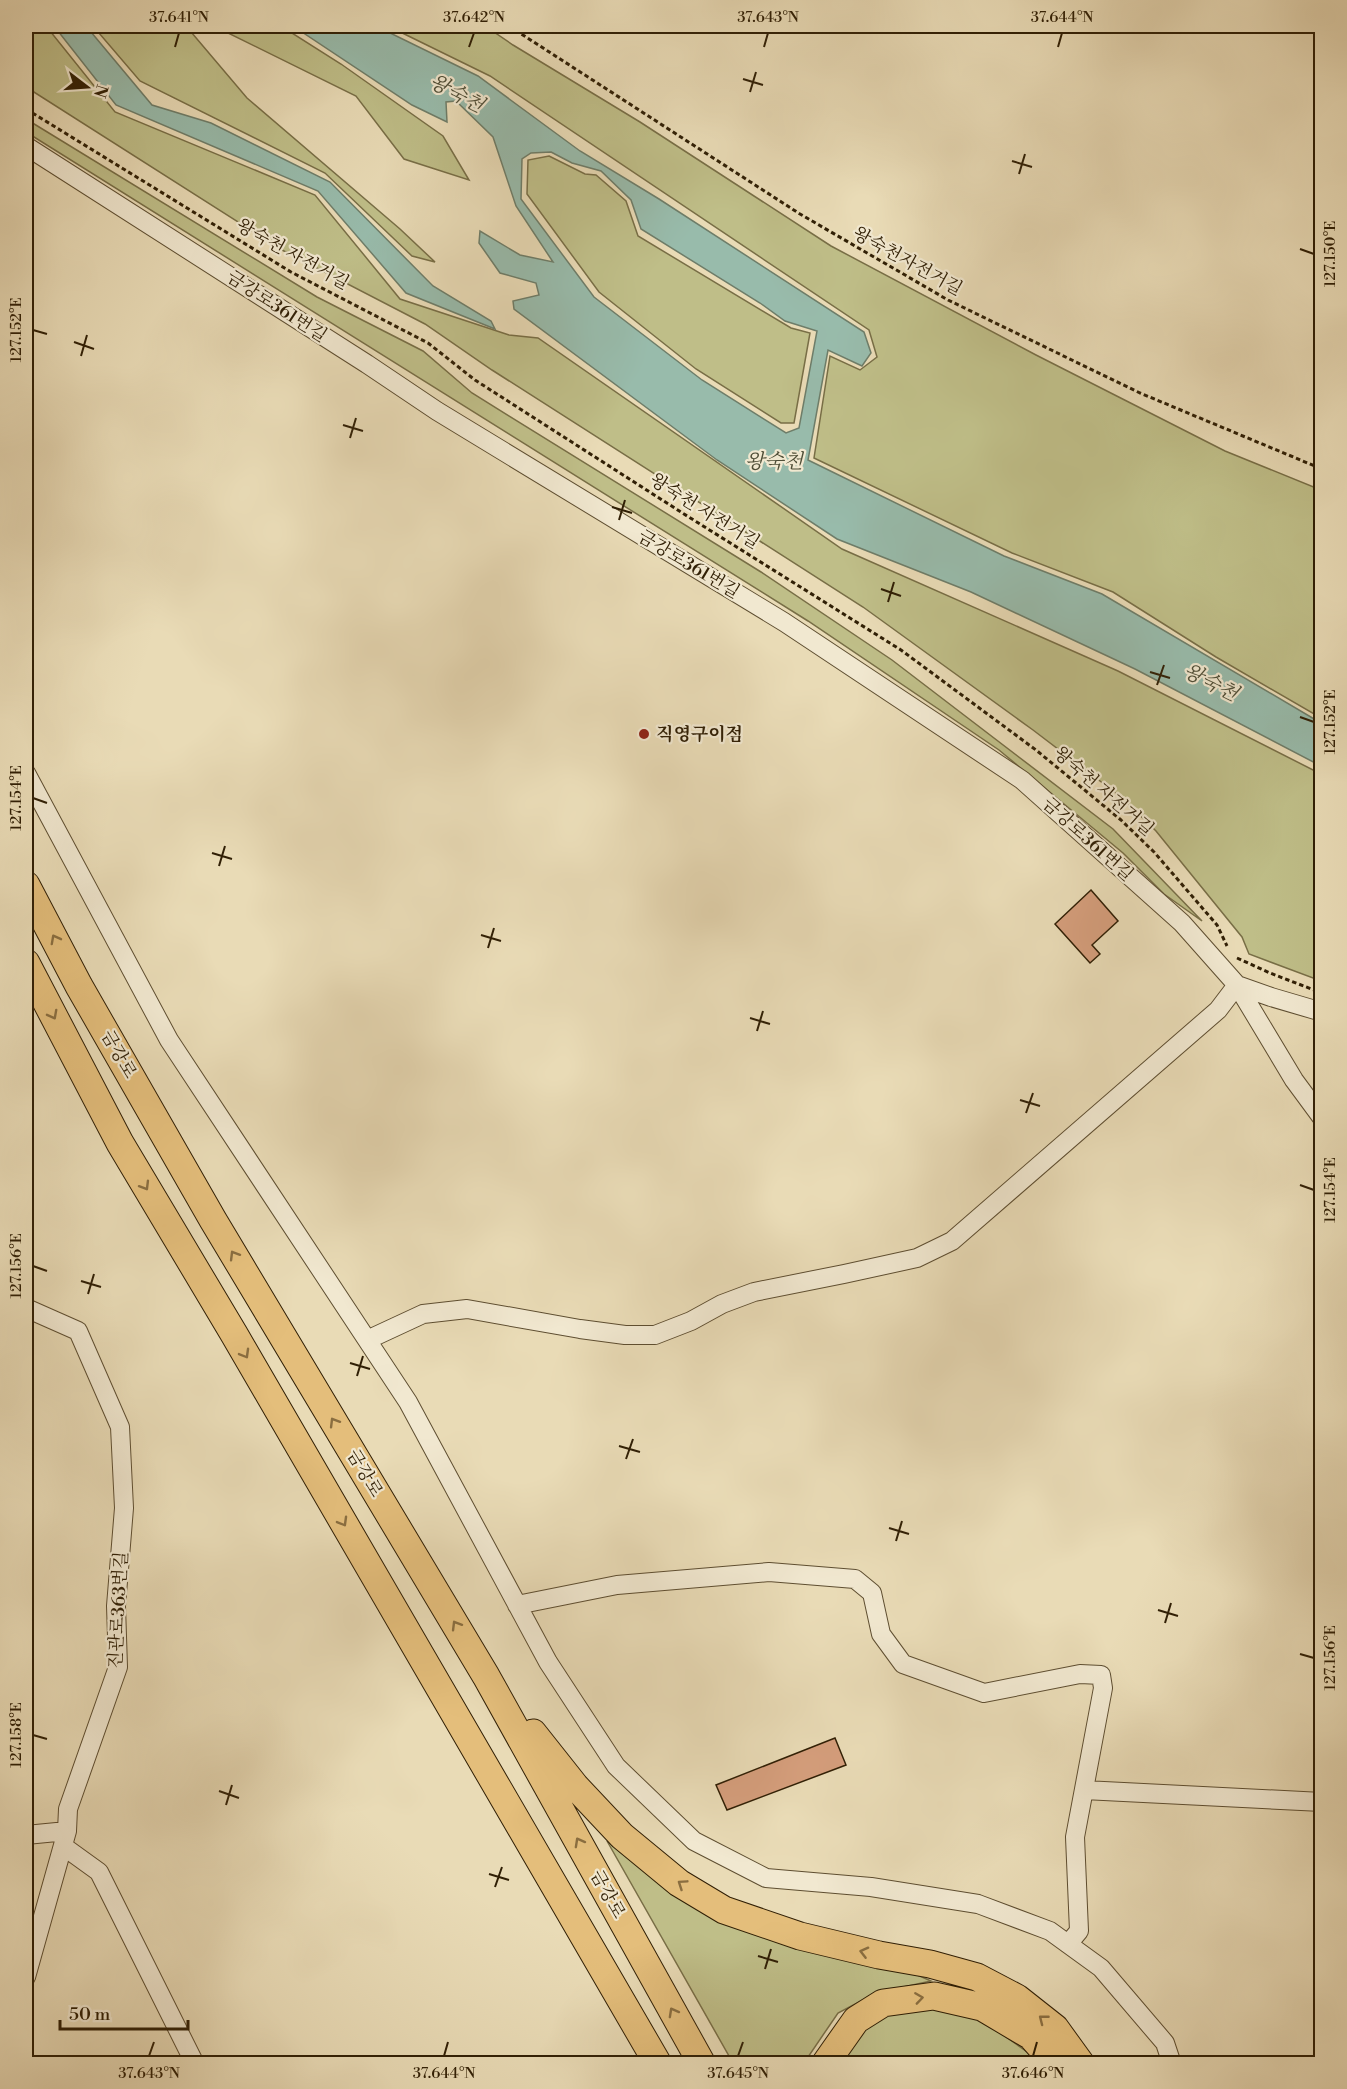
<svg xmlns="http://www.w3.org/2000/svg" width="1347" height="2089" font-family="'Libre Bodoni','Noto Serif KR',serif">
  <style>
    .green { fill: #bfbe88; stroke: #786e46; stroke-width: 1.5 }
    .water { fill: #98bbab; stroke: #6e7d69; stroke-width: 1.5; fill-rule: evenodd }
    .building { fill: #d59e7c; stroke: #301f05; stroke-width: 1.5 }
    .lines { fill: none; stroke-linecap: round; stroke-linejoin: round }
    .minor-casing { stroke: #5e4e31; stroke-width: 20 }
    .highway-casing { stroke: #301f05; stroke-width: 29 }
    .path { stroke: #301f05; stroke-width: 3; stroke-dasharray: 4.5 3; stroke-linecap: butt }
    .minor { stroke: #f1e8d0; stroke-width: 18 }
    .highway { stroke: #e4be7b; stroke-width: 27 }
    .oneway { stroke: #8a6e40 }
    .ticks { fill: none; stroke: #301f05; stroke-width: 2 }
    .poi-dot { fill: #8f2418; stroke: #f1e8d0; stroke-width: 2 }
    .labels { text-anchor: middle; stroke-width: 4.5; stroke-linejoin: round; paint-order: stroke }
    .street-label { font-size: 18px; fill: #301f05; stroke: #f1e8d0 }
    .poi-label { font-size: 18px; font-weight: bold; fill: #301f05; stroke: #f1e8d0; text-anchor: start }
    .water-label { font-size: 20px; font-style: italic; fill: #4f4e37; stroke: #f1e8d0 }
    .neatline { fill: none; stroke: #301f05; stroke-width: 2 }
    .ticks-label { font-size: 15px; text-anchor: middle; fill: #301f05 }
  </style>
  <rect width="100%" height="100%" fill="#e9dbb6"/>
  <filter id="stains"><feTurbulence type="fractalNoise" baseFrequency=".00333" numOctaves="4"/><feColorMatrix values="0 0 0 0 .2 0 0 0 0 .09 0 0 0 0 .02 0 0 0 .5 -.17"/></filter>
  <radialGradient id="worn" r=".72"><stop offset=".6" stop-color="#630" stop-opacity="0"/><stop offset="1" stop-color="#630" stop-opacity=".3"/></radialGradient>
  <path class="green" d="M26,26H46L115,112L315,195L400,299L509,335L538,338L842,549L1118,671L1321,774V981L1249,954L1242,937L1156,831L1121,797L1033,730L863,607L492,370L425,324L282,250L26,87Z
    M93,26H186L247,98L400,229L435,262L412,256L325,173L140,81Z
    M208,26H281L341,64L443,136L469,180L404,159L356,96L218,28Z
    M388,26H485L513,45L640,122L831,246L1036,355L1225,451L1321,490V718L1216,657L1113,592L1012,553L814,458L830,356L860,370L877,357L869,330L490,76Z
    M26,119L317,297L423,351L472,393L761,572L892,660L1113,829L1202,921L1164,894L1123,853L999,750L808,621L26,132Z
    M549,156L585,174L596,175L626,201L638,236L791,328L810,333L794,423H781L696,369L599,292L527,194L528,160Z
    M607,1841L666,1885L904,1969L931,1981L876,1993L838,2013L808,2057L806,2063H733Z
    M905,2006L968,2010L1033,2056L1037,2063L834,2064L846,2038Z"/>
  <path class="water" d="M54,26H86L152,105L211,123L330,182L433,286L491,321L495,329L406,293L318,191L116,105Z
    M293,26H376L478,76L580,151L659,199L864,332L871,353L862,366L828,350L808,460L1004,556L1102,594L1321,723V766L1135,669L971,592L837,539L717,460L514,309L513,301L539,295L536,283L500,273L479,243L480,231L520,255L553,262L516,206L493,137L456,101L446,102L447,122L412,105ZM551,152L572,163L601,171L631,200L641,229L760,303L785,321L817,331L799,428L786,433L702,380L594,297L521,199L522,159L531,153Z"/>
  <path class="building" d="M1091,890L1118,921L1092,945L1100,954L1090,963L1055,924Z
    M835,1738L846,1765L727,1810L716,1785Z"/>
  <g class="lines">
    <g class="minor-casing">
      <path id="minor" d="M26,146L367,364L437,411L784,622L1022,780L1182,923L1237,985L1271,997L1322,1012
        M26,773L169,1040L408,1402L548,1662L616,1766L694,1841L766,1878L871,1887L978,1904L1050,1931L1101,1968L1165,2043L1172,2064
        M26,1308L78,1331L120,1427L124,1508L116,1606L118,1667L68,1809L67,1831L26,1977
        M367,1340L423,1314L467,1309L580,1329L625,1335H655L691,1321L722,1304L754,1292L844,1274L917,1258L952,1241L1218,1010L1237,985L1294,1080L1322,1118
        M517,1605L617,1585L769,1572L855,1579L872,1593L881,1634L903,1664L984,1693L1080,1674L1101,1675L1103,1688L1075,1837L1079,1931L1068,1944
        M1084,1790L1322,1802
        M26,1835L67,1831
        M63,1846L99,1872L195,2064"/>
    </g>
    <g class="highway-casing">
      <path id="highway" d="M26,885L79,986L213,1220L486,1676L702,2064
        M26,963L120,1143L234,1334L658,2064
        M533,1733L575,1786L622,1836L679,1883L724,1910L800,1936L879,1955L930,1964L977,1977L1017,1998L1055,2028L1081,2064
        M825,2064L856,2020L883,2003L934,1996L982,2007L1031,2036L1056,2064"/>
    </g>
    <path class="path" d="M509,26L800,214L948,300L1140,393L1322,469
      M26,109L291,272L428,343L475,380L684,514L901,650L1036,750L1121,820L1154,852L1217,925L1227,946
      M1237,958L1270,973L1314,990"/>
    <use href="#minor" class="minor"/>
    <use href="#highway" class="highway"/>
  </g>
  <defs><path id="oneway-chevron" d="M-2-3.5L2.5 0L-2 3.5" fill="none" stroke-width="1.6" stroke-linecap="round" stroke-linejoin="round" transform="scale(1.5)"/></defs>
  <g class="oneway">
    <use href="#oneway-chevron" transform="translate(55 939) rotate(-118)"/>
    <use href="#oneway-chevron" transform="translate(53 1015) rotate(62)"/>
    <use href="#oneway-chevron" transform="translate(145 1186) rotate(59)"/>
    <use href="#oneway-chevron" transform="translate(234 1255) rotate(-121)"/>
    <use href="#oneway-chevron" transform="translate(245 1354) rotate(60)"/>
    <use href="#oneway-chevron" transform="translate(334 1422) rotate(-121)"/>
    <use href="#oneway-chevron" transform="translate(343 1522) rotate(60)"/>
    <use href="#oneway-chevron" transform="translate(456 1625) rotate(-121)"/>
    <use href="#oneway-chevron" transform="translate(579 1842) rotate(-119)"/>
    <use href="#oneway-chevron" transform="translate(682 1884) rotate(-146)"/>
    <use href="#oneway-chevron" transform="translate(864 1952) rotate(-166)"/>
    <use href="#oneway-chevron" transform="translate(919 1998) rotate(-8)"/>
    <use href="#oneway-chevron" transform="translate(673 2012) rotate(-119)"/>
    <use href="#oneway-chevron" transform="translate(1043 2019) rotate(-142)"/>
  </g>
  <path class="ticks" d="M175,47L179,33M469,47L474,33M764,47L768,33M1058,47L1062,33M743,79L763,85M750,92L756,72M1012,161L1032,167M1019,174L1025,154M1300,249L1314,254M33,330L47,334M74,342L94,349M81,356L87,335M343,425L363,431M350,438L356,418M612,507L632,513M619,520L625,500M881,589L901,596M888,602L894,582M1150,672L1170,678M1157,685L1164,665M1300,717L1314,722M33,798L47,803M212,853L232,859M219,866L225,846M481,935L501,941M488,948L494,928M750,1018L770,1024M757,1031L763,1011M1020,1100L1040,1106M1026,1113L1033,1093M1300,1185L1314,1190M33,1266L47,1271M81,1281L101,1287M88,1294L94,1274M350,1363L370,1369M357,1376L363,1356M619,1446L640,1452M626,1459L633,1439M889,1528L909,1534M896,1541L902,1521M1158,1610L1178,1616M1165,1623L1171,1603M1300,1654L1314,1658M33,1735L47,1739M219,1791L239,1798M226,1805L232,1785M489,1874L509,1880M495,1887L502,1867M758,1956L778,1962M765,1969L771,1949M149,2056L154,2042M444,2056L448,2042M738,2056L743,2042M1033,2056L1037,2042"/>
  <circle class="poi-dot" cx="644" cy="734" r="6"/>
  <g class="labels">
    <g class="street-label">
      <text transform="translate(293 254) rotate(29)" y="6">왕숙천 자전거길</text>
      <text transform="translate(908 261) rotate(29)" y="6">왕숙천자전거길</text>
      <text transform="translate(277 306) rotate(33)" y="6">금강로361번길</text>
      <text transform="translate(705 511) rotate(32)" y="6">왕숙천 자전거길</text>
      <text transform="translate(689 564) rotate(31)" y="6">금강로361번길</text>
      <text transform="translate(1104 791) rotate(41)" y="6">왕숙천 자전거길</text>
      <text transform="translate(1088 839) rotate(42)" y="6">금강로361번길</text>
      <text transform="translate(119 1054) rotate(60)" y="6">금강로</text>
      <text transform="translate(365 1473) rotate(59)" y="6">금강로</text>
      <text transform="translate(118 1610) rotate(-87)" y="6">진관로363번길</text>
      <text transform="translate(608 1894) rotate(61)" y="6">금강로</text>
    </g>
    <g class="poi-label">
      <text x="656" y="740">직영구이점</text>
    </g>
    <g class="water-label">
      <text transform="translate(457 93) rotate(28)" y="7">왕숙천</text>
      <text x="774" y="468">왕숙천</text>
      <text transform="translate(1211 682) rotate(27)" y="7">왕숙천</text>
    </g>
  </g>
  <rect width="1347" height="2089" fill="none" stroke="#e9dbb6" stroke-width="66"/>
  <g transform="translate(87 87) rotate(107)" stroke="#f1e8d0" stroke-width="4.5" paint-order="stroke">
  <path d="M0-4.5L10 22L0 15L-10 22Z" fill="#301f05"/>
  <text y="-9" font-size="16" font-weight="bold" text-anchor="middle" fill="#301f05">N</text>
  </g>
  <path d="M60 2020v9h128v-9" fill="none" stroke="#301f05" stroke-width="3"/>
  <text x="69" y="2020" font-size="18" fill="#301f05" stroke="#f1e8d0" stroke-width="4.5" paint-order="stroke">50 m</text>
  <rect x="33" y="33" width="1281" height="2023" class="neatline"/>
  <g class="ticks-label">
    <text x="179" y="22">37.641°N</text>
    <text x="474" y="22">37.642°N</text>
    <text x="768" y="22">37.643°N</text>
    <text x="1062" y="22">37.644°N</text>
    <text transform="translate(1330 254) rotate(-90)" y="5">127.150°E</text>
    <text transform="translate(16 330) rotate(-90)" y="5">127.152°E</text>
    <text transform="translate(1330 722) rotate(-90)" y="5">127.152°E</text>
    <text transform="translate(16 798) rotate(-90)" y="5">127.154°E</text>
    <text transform="translate(1330 1190) rotate(-90)" y="5">127.154°E</text>
    <text transform="translate(16 1266) rotate(-90)" y="5">127.156°E</text>
    <text transform="translate(1330 1658) rotate(-90)" y="5">127.156°E</text>
    <text transform="translate(16 1735) rotate(-90)" y="5">127.158°E</text>
    <text x="149" y="2078">37.643°N</text>
    <text x="444" y="2078">37.644°N</text>
    <text x="738" y="2078">37.645°N</text>
    <text x="1033" y="2078">37.646°N</text>
  </g>
  <rect width="100%" height="100%" filter="url(#stains)"/>
  <rect width="100%" height="100%" fill="url(#worn)"/>
</svg>
